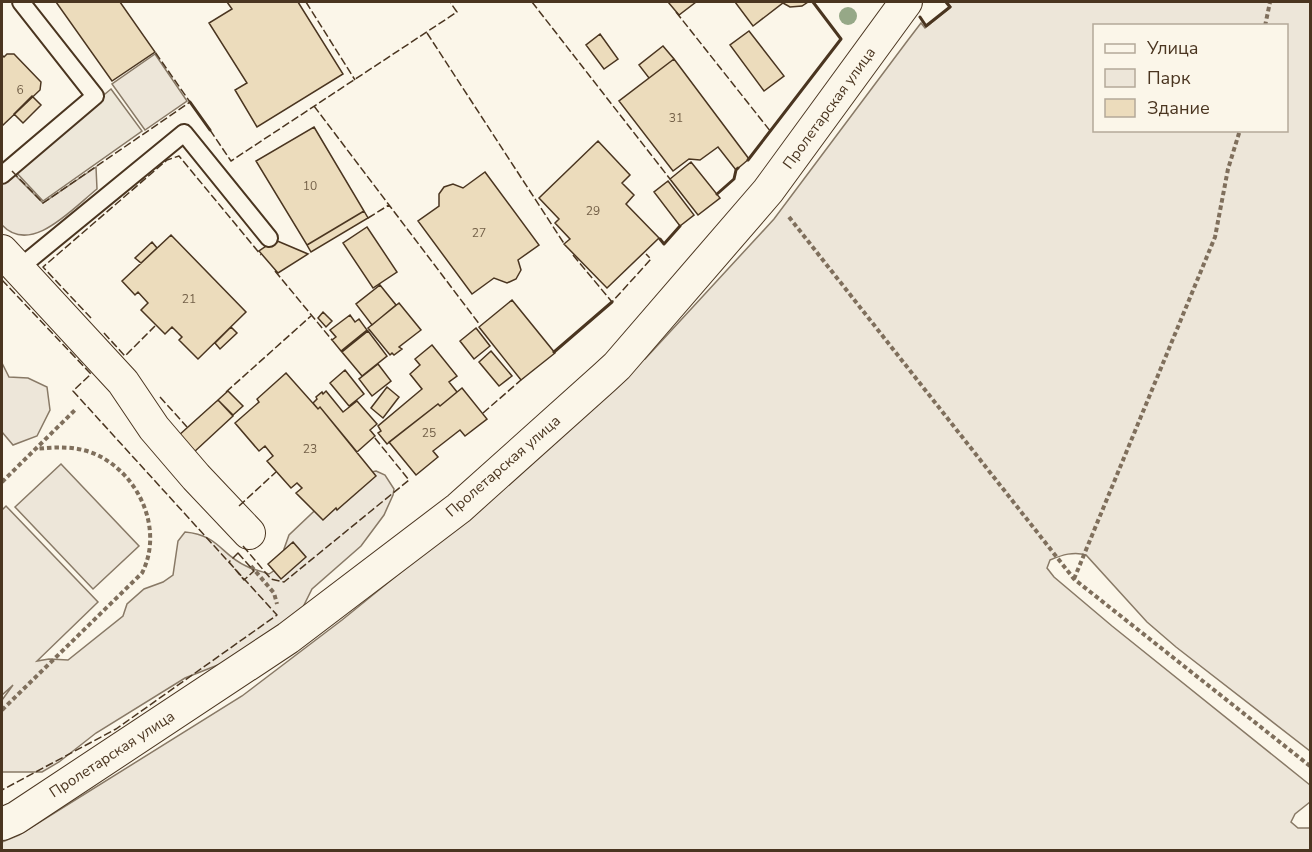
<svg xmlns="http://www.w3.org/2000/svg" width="1312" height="852" font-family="'Nunito Sans',sans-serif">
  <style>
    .green { fill: #ede6d9; stroke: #887966; stroke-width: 1.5; fill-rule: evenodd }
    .parking { fill: #ede7d9; stroke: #887966; stroke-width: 1.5 }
    .building { fill: #ecdcbc; stroke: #4a3520; stroke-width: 1.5 }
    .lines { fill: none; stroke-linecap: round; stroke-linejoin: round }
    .lane-casing { stroke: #4a3520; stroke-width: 20 }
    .street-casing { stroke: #4a3520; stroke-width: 34 }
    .path { stroke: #7f6f5c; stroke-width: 4; stroke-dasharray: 4.5 3; stroke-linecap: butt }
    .lane { stroke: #fbf6e9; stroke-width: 16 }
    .street { stroke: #fbf6e9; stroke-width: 32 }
    .fence { stroke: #4a3520; stroke-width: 1.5; stroke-dasharray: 8 3; stroke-linecap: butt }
    .wall { stroke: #4a3520; stroke-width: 3 }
    .tree { fill: #96a887 }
    .labels { text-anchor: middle; stroke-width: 4.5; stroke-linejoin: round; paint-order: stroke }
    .number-label { font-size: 12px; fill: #725f47 }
    .street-label { font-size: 15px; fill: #4a3520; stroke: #fbf6e9 }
  </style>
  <rect width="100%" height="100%" fill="#fbf6e9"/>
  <path class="green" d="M947,2H1310V751L1176,647L1147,622L1086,555C1074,551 1062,555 1050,560L1047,568L1054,577L1112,626L1310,785V802L1295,814L1291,822L1298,828H1310V850H2V842L19,835L242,696L342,620L437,543L635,359H645L774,219L908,40L921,23L925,28L951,7ZM1094,26H1286V130H1094Z
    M155,54L187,101L145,130L112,84Z
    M96,167L97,189C73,208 31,256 2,225V182L12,172L43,203Z
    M2,363L9,377L28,378L47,387L50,410L37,436L13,445L2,432Z
    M61,464L139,546L93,589L15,507Z
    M376,471L385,475L394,489L393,495L384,515L361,546L312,589L300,613L233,659L185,678L96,733L59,762L42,772H2V700L13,685L2,695V510L6,506L98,602L37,661L49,659L68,660L123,616L127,604L144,589L163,582L173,575L178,541L185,532C219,535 221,555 246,566C253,570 262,571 269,574L284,564V549L289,535L329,497L362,474Z"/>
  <path class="parking" d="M111,89L142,131L43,201L14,170Z"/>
  <path class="building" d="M56,2H120L155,52L112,81Z
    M227,2H298L343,74L257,127L235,90L247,83L209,23L232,9Z
    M668,2H696L679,15Z
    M735,2H808L802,6L790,7L783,3L753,26Z
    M749,31L784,76L764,91L730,45Z
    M600,34L618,59L604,69L586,45Z
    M663,46L674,59L649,78L639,65Z
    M7,54H14L41,82L40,90L2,126V55L4,57Z
    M674,59L749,159L736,170L718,147L700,160L689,159L673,171L619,101Z
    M32,96L41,105L23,123L14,114Z
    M314,127L364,211L307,245L256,161Z
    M598,141L630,175L622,183L634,195L626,204L659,238L607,288L564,244L570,239L555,223L559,219L539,198Z
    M691,162L720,198L698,215L670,179Z
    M485,172L539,245L518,260L521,270L516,279L507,283L494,278L472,294L418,221L439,206V194L444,187L453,184L463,188Z
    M668,181L694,215L680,226L654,192Z
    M364,211L368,218L311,252L307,245Z
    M367,227L397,272L373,288L343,243Z
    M171,235L246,312L198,359L179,340L182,337L172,327L165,334L141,310L148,303L138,292L135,295L122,281Z
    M275,240L308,254L278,273L259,251Z
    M152,242L157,248L141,263L135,258Z
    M380,285L396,305L372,325L356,304Z
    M512,300L555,353L521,380L479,327Z
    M399,303L421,330L399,347L402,349L394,355L392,353L390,355L368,328Z
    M323,312L332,321L326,327L318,318Z
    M350,315L355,322L359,319L367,330L341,351L332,340L336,337L330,330Z
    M231,327L237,333L220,349L215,343Z
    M476,328L490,346L474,359L460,341Z
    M368,331L387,356L362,376L342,352Z
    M432,345L457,376L449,382L457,392L440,406L438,404L387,444L378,433L381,431L378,426L422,389L410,374L420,365L415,359Z
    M491,351L512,376L499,386L479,362Z
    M378,364L391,381L372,396L359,379Z
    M345,370L364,394L349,406L330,383Z
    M286,373L318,409L320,407L376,476L337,510L336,508L323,520L296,493L302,488L297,483L291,488L267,461L273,456L265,446L259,451L235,423L259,402L257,399Z
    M387,387L399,397L383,418L371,408Z
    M462,388L487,419L465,436L460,430L433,451L438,457L416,475L389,442L438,404L440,406Z
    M228,391L243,406L233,415L218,400Z
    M326,391L343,412L357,401L377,424L370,430L375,436L357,452L320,407L318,409L313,403L317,399L316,397L322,392L323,394Z
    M218,400L233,416L193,453L178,436Z
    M293,542L306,557L281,579L268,564Z"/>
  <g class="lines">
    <g class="lane-casing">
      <path id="lane" d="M2,175L95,96L21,2
        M18,269L184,133L269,238"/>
    </g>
    <g class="street-casing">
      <path id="street" d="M2,251L123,382L154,428L196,477L249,533
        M2,824L16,818L288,638L459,508L604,378L617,366L768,191L906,2"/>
    </g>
    <path class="path" d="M1265,26L1270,2
      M789,217L1074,579L1310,766
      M2,482L75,410
      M251,566L274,593L277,604
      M1074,579L1215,237L1228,169L1240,130
      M2,710L142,573C165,528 137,469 90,452C72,446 54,447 35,449"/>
    <use href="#lane" class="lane"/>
    <use href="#street" class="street"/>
    <path class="fence" d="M306,2L355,80
      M532,2L670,179
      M676,12L771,132
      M427,33L565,245
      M314,106L480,325
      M210,130L231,161L457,12L450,2
      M12,171L43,203L190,102L155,52
      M368,218L389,205
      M573,255L612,302L651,259L646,254
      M275,271L332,340
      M2,280L91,374L73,391L277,615L116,729L2,790
      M91,318L43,267L167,160L179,156L261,255
      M104,333L125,356L155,326
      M226,392L311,316
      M160,397L187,427
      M483,413L521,380
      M239,506L276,472
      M243,546L271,579L284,582L409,480L374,437
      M238,553L254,571L244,580L229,562Z"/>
    <path class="wall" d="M920,17L926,26L950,7L946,2
      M190,102L210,130
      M748,160L841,39L813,2
      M717,194L734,179L736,170L738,168
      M660,239L664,244L680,226
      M554,352L612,302"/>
  </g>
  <circle class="tree" cx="848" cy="16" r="9"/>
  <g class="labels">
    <g class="number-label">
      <text x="20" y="94">6</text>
      <text x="676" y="122">31</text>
      <text x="310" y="190">10</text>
      <text x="593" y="215">29</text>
      <text x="479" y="237">27</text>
      <text x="189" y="303">21</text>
      <text x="429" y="437">25</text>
      <text x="310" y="453">23</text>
    </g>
    <g class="street-label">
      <text transform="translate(829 108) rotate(-54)" y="5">Пролетарская улица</text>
      <text transform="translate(503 466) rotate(-41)" y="5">Пролетарская улица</text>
      <text transform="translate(112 754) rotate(-33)" y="5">Пролетарская улица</text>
    </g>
  </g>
  <rect width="1312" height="852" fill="none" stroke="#4a3520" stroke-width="6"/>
  <rect x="1093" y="24" width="195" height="108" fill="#fbf6e9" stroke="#b4a999" stroke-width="1.5"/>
  <rect x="1105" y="44" width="30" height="9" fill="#fbf6e9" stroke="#b4a999" stroke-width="1.5"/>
  <text x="1147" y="54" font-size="18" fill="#4a3520">Улица</text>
  <rect x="1105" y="69" width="30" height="18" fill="#ede6d9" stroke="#b4a999" stroke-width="1.5"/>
  <text x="1147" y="84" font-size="18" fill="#4a3520">Парк</text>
  <rect x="1105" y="99" width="30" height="18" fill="#ecdcbc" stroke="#b4a999" stroke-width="1.5"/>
  <text x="1147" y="114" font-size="18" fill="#4a3520">Здание</text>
</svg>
